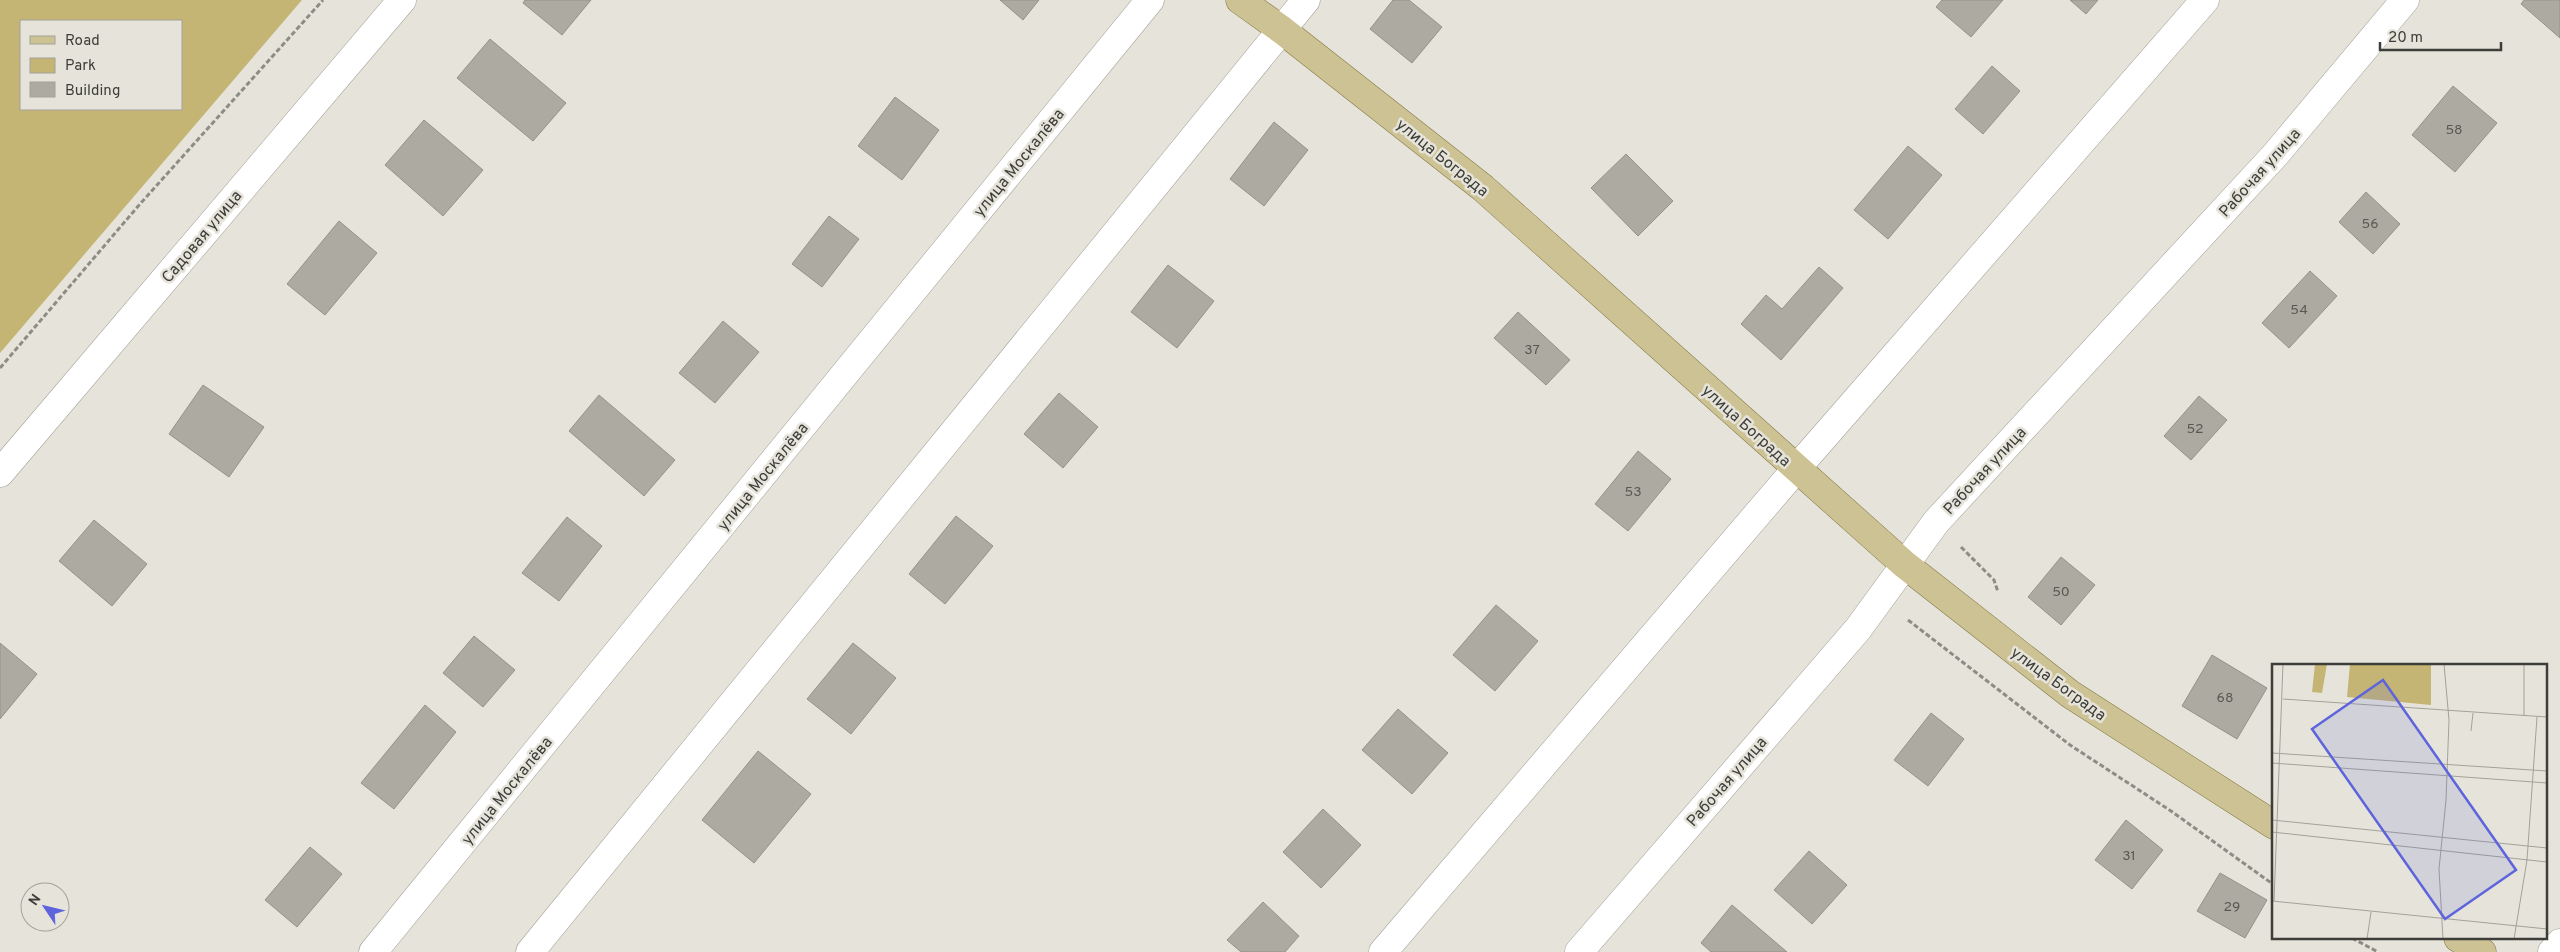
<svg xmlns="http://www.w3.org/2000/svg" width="2560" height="952" font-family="Overpass,sans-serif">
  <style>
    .green { fill: #c4b575; fill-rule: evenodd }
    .building { fill: #adaba1; stroke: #949289 }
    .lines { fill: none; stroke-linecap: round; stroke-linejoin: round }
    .street-casing { stroke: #a3a197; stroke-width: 29 }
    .primary-casing { stroke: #847945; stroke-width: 29 }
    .path { stroke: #8d8c85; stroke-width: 3; stroke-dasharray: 5 2.5; stroke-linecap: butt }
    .street { stroke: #fff; stroke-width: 28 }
    .primary { stroke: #cdc294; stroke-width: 28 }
    .labels { text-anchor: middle; stroke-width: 5; stroke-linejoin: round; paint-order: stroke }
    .number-label { font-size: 14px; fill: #595853 }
    .street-label { font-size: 16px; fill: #3d3d39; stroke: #e6e4da }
    .inset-road { fill: none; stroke: #a2a19a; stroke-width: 1 }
    .view { fill: #5e64dc; fill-opacity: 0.15; stroke: #5e64dc; stroke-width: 2.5 }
    .inset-edge { fill: none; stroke: #3d3d39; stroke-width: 2.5 }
  </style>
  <rect width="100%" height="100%" fill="#e6e4da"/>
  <path class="green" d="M0,0H302L0,353ZM21,21H181V109H21Z"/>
  <path class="building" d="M525,0H591L562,35L523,3Z
    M1000,0H1039L1023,20Z
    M1393,0H1409L1442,27L1412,63L1370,29Z
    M1942,0H2003L1971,37L1936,7Z
    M2070,0H2098L2086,14Z
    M2524,0H2560V38L2521,4Z
    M490,39L566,103L533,141L457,78Z
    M1992,66L2020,91L1983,134L1955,109Z
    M2453,86L2497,123L2455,172L2412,135Z
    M895,97L939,130L902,180L858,146Z
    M424,120L483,170L443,216L385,165Z
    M1274,122L1308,150L1264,206L1230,179Z
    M1908,146L1942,175L1888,239L1854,210Z
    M1626,154L1673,201L1638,236L1591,188Z
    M2366,192L2400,224L2373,254L2339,222Z
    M829,216L859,239L822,287L792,264Z
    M339,221L377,253L325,315L287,284Z
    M1168,265L1214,301L1177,348L1131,312Z
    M1819,267L1843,288L1781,360L1741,324L1766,295L1782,309Z
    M2310,271L2337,296L2289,348L2262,323Z
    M1518,312L1570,360L1546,385L1494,338Z
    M723,321L759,352L715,403L679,373Z
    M203,385L264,427L229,477L169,434Z
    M1059,393L1098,427L1063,468L1024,434Z
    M599,395L675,460L644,496L569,431Z
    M2199,396L2227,420L2191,460L2164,436Z
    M1638,451L1671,479L1628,531L1595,504Z
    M956,516L993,546L945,604L909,574Z
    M567,517L602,546L559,601L522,573Z
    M94,520L147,564L112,606L59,561Z
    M2061,557L2095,585L2061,625L2028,597Z
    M1496,605L1538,641L1495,691L1453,655Z
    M474,636L515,670L483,707L443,673Z
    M0,643L37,674L0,719Z
    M853,643L896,678L851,734L807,699Z
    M2212,655L2267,688L2237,739L2182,706Z
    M425,705L456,732L394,809L361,783Z
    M1398,709L1448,753L1412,794L1362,750Z
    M1931,713L1964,739L1928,786L1894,760Z
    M758,751L811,794L754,863L702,820Z
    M1323,809L1361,845L1321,888L1283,852Z
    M2126,820L2163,850L2132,889L2095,860Z
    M310,847L342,874L297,927L265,900Z
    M1809,851L1847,885L1812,924L1774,890Z
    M2220,873L2267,900L2245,938L2197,911Z
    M1263,902L1299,936L1285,952H1241L1227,940Z
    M1732,905L1787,952H1711L1701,943Z"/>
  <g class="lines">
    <g class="street-casing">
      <path id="street" d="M0,473L402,0
        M373,952L1150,0
        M530,952L1306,0
        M1383,952L1796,469L2205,0
        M1579,952L1858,629L1936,522L2276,154L2405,0
        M2552,952L2560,943"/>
    </g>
    <g class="primary-casing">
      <path id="primary" d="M1240,0L1282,30L1483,188L1904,564L2070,694L2274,825
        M2458,938L2482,952"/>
    </g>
    <path class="path" d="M0,368L140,204L323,0
      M1961,547L1994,580L1998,592
      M1908,620L2070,745L2171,811L2274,885
      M2352,938L2378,952"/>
    <use href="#street" class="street"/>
    <use href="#primary" class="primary"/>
  </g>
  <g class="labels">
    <g class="number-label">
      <text x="2454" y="134">58</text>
      <text x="2370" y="228">56</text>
      <text x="2299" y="314">54</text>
      <text x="1532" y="354">37</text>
      <text x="2195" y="433">52</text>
      <text x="1633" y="496">53</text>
      <text x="2061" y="596">50</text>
      <text x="2225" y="702">68</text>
      <text x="2129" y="860">31</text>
      <text x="2232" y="911">29</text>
    </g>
    <g class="street-label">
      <text transform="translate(1443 157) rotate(39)" y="6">улица Бограда</text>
      <text transform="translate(1018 162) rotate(-51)" y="6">улица Москалёва</text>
      <text transform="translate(2259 172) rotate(-48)" y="6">Рабочая улица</text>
      <text transform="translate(201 236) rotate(-50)" y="6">Садовая улица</text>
      <text transform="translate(1747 425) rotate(42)" y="6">улица Бограда</text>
      <text transform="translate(1984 470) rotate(-47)" y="6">Рабочая улица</text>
      <text transform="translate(762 476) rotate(-51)" y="6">улица Москалёва</text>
      <text transform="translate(2059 683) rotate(36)" y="6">улица Бограда</text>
      <text transform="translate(1726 781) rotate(-49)" y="6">Рабочая улица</text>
      <text transform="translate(506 790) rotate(-51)" y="6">улица Москалёва</text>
    </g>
  </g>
  <g transform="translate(2272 664)">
    <rect width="275" height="275" fill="#e6e4da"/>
    <path d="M43,0H55L50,29L40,28ZM78,0H159V41L75,33Z" fill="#c4b575"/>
    <path class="inset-road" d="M252,0V52M11,35L275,53M199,67L201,49M0,89L275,107M0,99L275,119M0,156L275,184M0,168L275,198M0,237L275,265M2,237L11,0M95,275L99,248M171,275L167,205L174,136L177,56L172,0M242,275L255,196L265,53"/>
    <path class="view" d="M111,16L244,206L173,255L40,65Z"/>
    <rect width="275" height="275" class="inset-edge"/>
  </g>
  <rect x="20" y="20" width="162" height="90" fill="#e6e4da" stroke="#a2a19a"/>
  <rect x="30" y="36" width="25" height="8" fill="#cdc294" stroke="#a2a19a"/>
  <text x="65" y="45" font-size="15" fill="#3d3d39">Road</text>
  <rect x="30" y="58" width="25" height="15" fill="#c4b575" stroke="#a2a19a"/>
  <text x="65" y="70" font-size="15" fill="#3d3d39">Park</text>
  <rect x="30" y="82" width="25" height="15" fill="#adaba1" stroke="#a2a19a"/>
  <text x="65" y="95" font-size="15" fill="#3d3d39">Building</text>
  <g transform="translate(45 907) rotate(305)"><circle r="24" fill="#e6e4da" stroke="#a2a19a"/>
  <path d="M0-4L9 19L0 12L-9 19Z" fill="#5e64dc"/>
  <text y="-8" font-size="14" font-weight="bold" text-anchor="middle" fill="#3d3d39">N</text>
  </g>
  <path d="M2380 42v8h121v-8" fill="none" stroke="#3d3d39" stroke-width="2.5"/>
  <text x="2388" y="42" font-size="15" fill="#3d3d39" stroke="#e6e4da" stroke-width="4" paint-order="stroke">20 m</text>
</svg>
